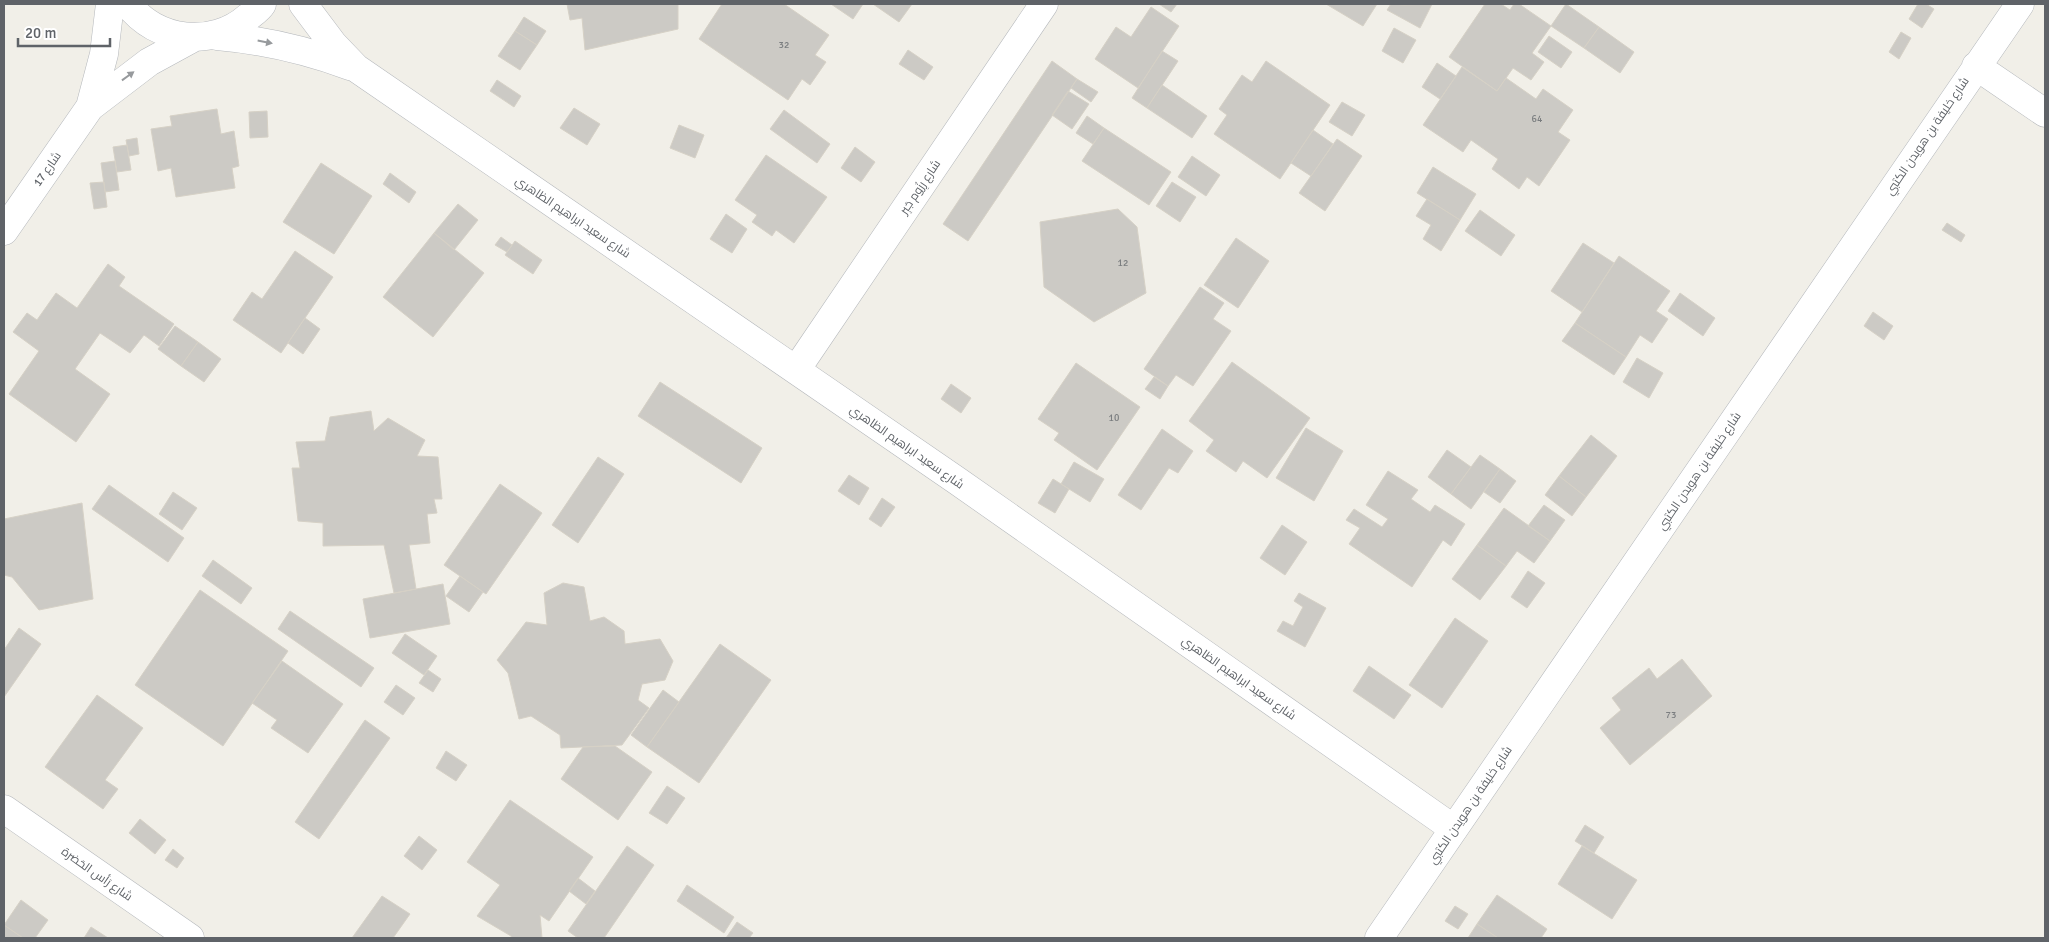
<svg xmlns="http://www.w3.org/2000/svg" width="2049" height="942" font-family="Signika,Cairo,sans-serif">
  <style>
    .building { fill: #cccac5; stroke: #d6d1c6 }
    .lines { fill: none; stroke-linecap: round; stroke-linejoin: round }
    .minor-casing { stroke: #b5b8bc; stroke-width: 29 }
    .minor { stroke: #fff; stroke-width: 28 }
    .oneway { fill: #979a9d }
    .labels { text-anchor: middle; stroke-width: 4; stroke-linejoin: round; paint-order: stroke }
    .number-label { font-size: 10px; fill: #7a7d7f }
    .street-label { font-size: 12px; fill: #5f6368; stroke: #fff }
  </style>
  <rect width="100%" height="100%" fill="#f1efe8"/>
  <path class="building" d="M567,4H678V29L585,50L582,18L570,20Z
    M722,4H784L829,35L815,55L826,62L810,85L802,79L788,100L699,39Z
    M831,4H863L853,19Z
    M873,4H912L899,22Z
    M1159,4H1177L1171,12Z
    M1326,4H1377L1363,26Z
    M1391,4L1404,5L1432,4L1420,28L1387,10Z
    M1485,4H1501L1510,10L1514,4H1519L1551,26L1532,53L1544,62L1531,80L1513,68L1497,91L1449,57Z
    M1566,4L1599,27L1584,48L1551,26Z
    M1918,4H1926L1934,9L1922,28L1909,19Z
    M1151,7L1179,26L1138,88L1095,59L1116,27L1131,37Z
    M524,17L546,31L537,45L515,31Z
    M1599,27L1634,52L1620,73L1584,48Z
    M1394,28L1416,40L1403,63L1382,51Z
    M515,31L537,45L520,70L498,56Z
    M1901,32L1911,38L1899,59L1889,52Z
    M1549,36L1572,52L1561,68L1538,52Z
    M908,50L933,67L924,80L899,64Z
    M1162,51L1178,61L1147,108L1132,98Z
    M1052,61L1077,79L968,241L943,224Z
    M1266,61L1330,105L1280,179L1214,134L1227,115L1219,109L1242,75L1252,82Z
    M1437,63L1456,76L1440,99L1422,87Z
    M1462,67L1497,91L1506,78L1536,99L1543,89L1573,110L1558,132L1570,140L1539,186L1527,177L1519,189L1492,169L1498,159L1471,140L1463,152L1423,125Z
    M1077,79L1098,92L1091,102L1071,88Z
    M497,80L521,96L514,107L490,91Z
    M1162,85L1207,116L1192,138L1147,108Z
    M1068,91L1089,104L1072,129L1052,115Z
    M1342,102L1365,115L1352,136L1329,122Z
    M574,108L600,124L587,145L560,128Z
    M217,109L221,134L234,131L239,166L232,168L235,188L176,197L171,168L158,171L151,129L172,126L170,116Z
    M784,110L830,144L817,163L770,129Z
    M267,111L268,137L250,138L249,112Z
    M1087,116L1104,128L1093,144L1076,133Z
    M679,125L704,135L695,158L670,148Z
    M1104,128L1171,172L1149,205L1082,161Z
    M1313,130L1333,144L1311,176L1291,163Z
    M137,138L139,154L129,156L126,140Z
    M1337,139L1362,156L1325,211L1299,193Z
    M127,145L131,170L117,172L113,147Z
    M855,147L875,162L861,182L841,168Z
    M766,155L827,197L794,243L776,230L772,236L752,222L757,215L735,200Z
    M1192,156L1220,175L1206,196L1178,177Z
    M115,161L119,190L105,192L101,163Z
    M321,163L372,196L334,254L283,222Z
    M1433,167L1476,194L1460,220L1417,193Z
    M390,173L416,192L409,203L383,184Z
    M104,182L107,207L94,209L90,183Z
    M1172,182L1196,197L1180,222L1156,206Z
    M1427,199L1460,220L1441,251L1423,239L1431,225L1416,216Z
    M458,204L478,220L454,250L434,233Z
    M1118,209L1137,227L1146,293L1094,322L1044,287L1040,222Z
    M1480,210L1515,235L1501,256L1465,231Z
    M726,214L747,229L732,253L710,239Z
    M1947,223L1965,235L1961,242L1942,230Z
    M434,233L484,273L433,337L383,297Z
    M501,237L512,245L507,252L495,245Z
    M1236,238L1269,261L1238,308L1204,285Z
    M515,241L542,260L533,274L505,255Z
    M1583,243L1614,263L1582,312L1551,291Z
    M295,251L333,277L281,353L233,320L252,292L262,299Z
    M1619,256L1670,291L1656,311L1668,319L1652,343L1640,335L1626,357L1575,323Z
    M108,264L125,277L119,286L174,324L159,346L144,335L130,353L100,333L75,369L110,394L76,442L9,394L39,351L13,332L27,313L37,320L56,293L77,308Z
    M1200,287L1224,303L1213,319L1231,331L1193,386L1176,375L1168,386L1144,369Z
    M1680,293L1715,318L1703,336L1668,311Z
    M1873,312L1893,326L1884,340L1864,326Z
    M305,318L320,329L303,354L288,343Z
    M1575,323L1626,357L1614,375L1562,341Z
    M175,326L198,342L181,366L158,349Z
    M198,342L221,359L204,382L181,366Z
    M1637,358L1663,373L1649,398L1623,382Z
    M1232,362L1310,418L1267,478L1243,461L1236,472L1206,451L1214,440L1189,421Z
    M1076,363L1140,407L1097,470L1054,440L1059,433L1038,419Z
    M1154,377L1168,386L1160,399L1145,389Z
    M660,382L762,448L741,483L638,416Z
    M951,384L971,398L961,413L941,399Z
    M371,411L374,431L388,418L425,440L417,456L438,457L442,499H434L437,513L427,514L430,543L409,545L416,589L394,593L384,545L323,546V523L298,521L292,468H300L296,442L325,441L330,417Z
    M1306,428L1343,451L1314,501L1276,478Z
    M1162,429L1193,451L1178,473L1169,468L1141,510L1118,495Z
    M1591,435L1617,456L1586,497L1559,476Z
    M1447,450L1471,467L1451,494L1428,477Z
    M1480,455L1500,469L1471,509L1451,494Z
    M598,457L624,474L578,543L552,525Z
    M1074,462L1104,479L1090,502L1061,484Z
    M1500,469L1516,481L1500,503L1484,492Z
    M1388,471L1418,490L1411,499L1430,512L1435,505L1465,524L1451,546L1443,540L1412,587L1349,544L1360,528L1346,520L1354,509L1382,527L1388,519L1366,505Z
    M849,475L869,488L859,505L838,491Z
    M1559,476L1586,497L1572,516L1545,495Z
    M1053,479L1069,489L1055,513L1038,503Z
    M500,484L542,513L486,594L444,565Z
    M109,485L184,538L168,562L92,509Z
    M173,492L197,508L182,530L159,514Z
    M882,498L895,507L881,527L869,519Z
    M82,503L93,599L39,610L12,577L4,575V519Z
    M1544,505L1565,520L1550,541L1528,526Z
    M1504,508L1550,541L1534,563L1517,551L1506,566L1477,545Z
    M1282,525L1307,542L1285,575L1260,558Z
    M1477,545L1506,566L1480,600L1452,579Z
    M213,560L252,588L241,604L202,576Z
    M1528,571L1545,583L1527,608L1511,597Z
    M460,576L483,592L469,612L446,596Z
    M563,583L584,587L590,621L604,617L624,631L625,644L660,639L673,661L665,680L642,684L638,700L649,708L622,745L561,748L560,735L531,716L519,719L508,673L497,660L526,622L547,625L544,593Z
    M443,584L450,624L370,638L363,599Z
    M200,590L288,651L223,746L135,685Z
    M1299,593L1326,608L1305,647L1277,631L1283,621L1293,626L1303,607L1294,601Z
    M290,611L374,668L361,687L278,629Z
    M1455,618L1488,641L1442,708L1409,685Z
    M19,628L41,644L4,697V650Z
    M405,634L437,656L424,675L392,653Z
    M720,644L771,680L699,783L647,747Z
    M1682,659L1712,696L1630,765L1600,728L1621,710L1612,698L1649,668L1657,679Z
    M282,661L343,704L308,753L271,728L277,720L252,703Z
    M1369,666L1411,695L1394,719L1353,691Z
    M428,670L441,679L433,692L419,683Z
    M396,685L415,698L403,715L384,702Z
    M663,690L679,702L647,747L631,735Z
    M97,695L143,728L105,780L118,789L103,809L45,767Z
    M365,720L390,738L319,839L295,822Z
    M615,746L652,772L618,820L561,779L583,747Z
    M446,751L467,765L456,781L436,768Z
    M667,786L685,798L667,824L649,813Z
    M510,800L593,857L549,921L540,915L542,938H512L511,936L477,916L500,885L467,862Z
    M140,819L166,840L155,854L129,833Z
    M1585,825L1604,837L1594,853L1575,841Z
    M419,836L437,850L422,870L404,856Z
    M627,846L654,865L604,938H578L568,931Z
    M1582,846L1637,880L1612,919L1558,884Z
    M173,849L184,858L177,868L165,860Z
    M578,878L595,891L586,904L569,891Z
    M687,885L734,917L724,933L677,901Z
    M1497,895L1547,929L1541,938H1498L1477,924Z
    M382,896L410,914L393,938H352Z
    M21,900L48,920L35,938H23L4,925Z
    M1455,906L1468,914L1458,929L1445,921Z
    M737,922L753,933L749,938H726Z
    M1477,924L1498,938H1468Z
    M4,925L23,938H4Z
    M91,927L108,938H84Z"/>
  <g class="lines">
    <g class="minor-casing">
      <path id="minor" d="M128,4C156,42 213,48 248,17C253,13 259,9 262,4
        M303,4L333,44L356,68L956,480L1454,829
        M217,36C263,40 306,50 350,66
        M1976,66L2045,113
        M90,107L104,54L110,4
        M4,231L90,107L149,62L193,38
        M796,370L1044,4
        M4,809L190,938
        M1379,938L2020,4"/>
    </g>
    <use href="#minor" class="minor"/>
  </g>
  <defs><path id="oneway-solid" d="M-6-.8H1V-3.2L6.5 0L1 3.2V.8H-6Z" transform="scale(1.25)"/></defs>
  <g class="oneway">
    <use href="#oneway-solid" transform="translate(265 42) rotate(11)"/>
    <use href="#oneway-solid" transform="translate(128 76) rotate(-36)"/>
  </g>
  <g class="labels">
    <g class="number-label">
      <text x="784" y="48">32</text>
      <text x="1537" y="122">64</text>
      <text x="1123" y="266">12</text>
      <text x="1114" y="421">10</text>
      <text x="1671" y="718">73</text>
    </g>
    <g class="street-label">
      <text transform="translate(1927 136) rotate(-56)" y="4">شارع خليفة بن هويدن الكتبي</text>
      <text transform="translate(47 169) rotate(-55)" y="4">شارع 17</text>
      <text transform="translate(920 187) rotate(-56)" y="4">شارع رِزُوم جَبِر</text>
      <text transform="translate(573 217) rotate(34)" y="4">شارع سعيد ابراهيم الظاهري</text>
      <text transform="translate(907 447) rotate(35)" y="4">شارع سعيد ابراهيم الظاهري</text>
      <text transform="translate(1699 471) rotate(-56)" y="4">شارع خليفة بن هويدن الكتبي</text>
      <text transform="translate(1239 678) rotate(35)" y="4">شارع سعيد ابراهيم الظاهري</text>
      <text transform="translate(1470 805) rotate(-56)" y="4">شارع خليفة بن هويدن الكتبي</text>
      <text transform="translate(97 874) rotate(35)" y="4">شارع رَأس الحَضرة</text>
    </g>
  </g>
  <rect width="2049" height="942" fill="none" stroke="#5f6368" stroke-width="10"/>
  <path d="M18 38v8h92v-8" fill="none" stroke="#5f6368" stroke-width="2.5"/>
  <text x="25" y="38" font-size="15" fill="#5f6368" stroke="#ffffff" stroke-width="4" paint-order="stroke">20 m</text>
</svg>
